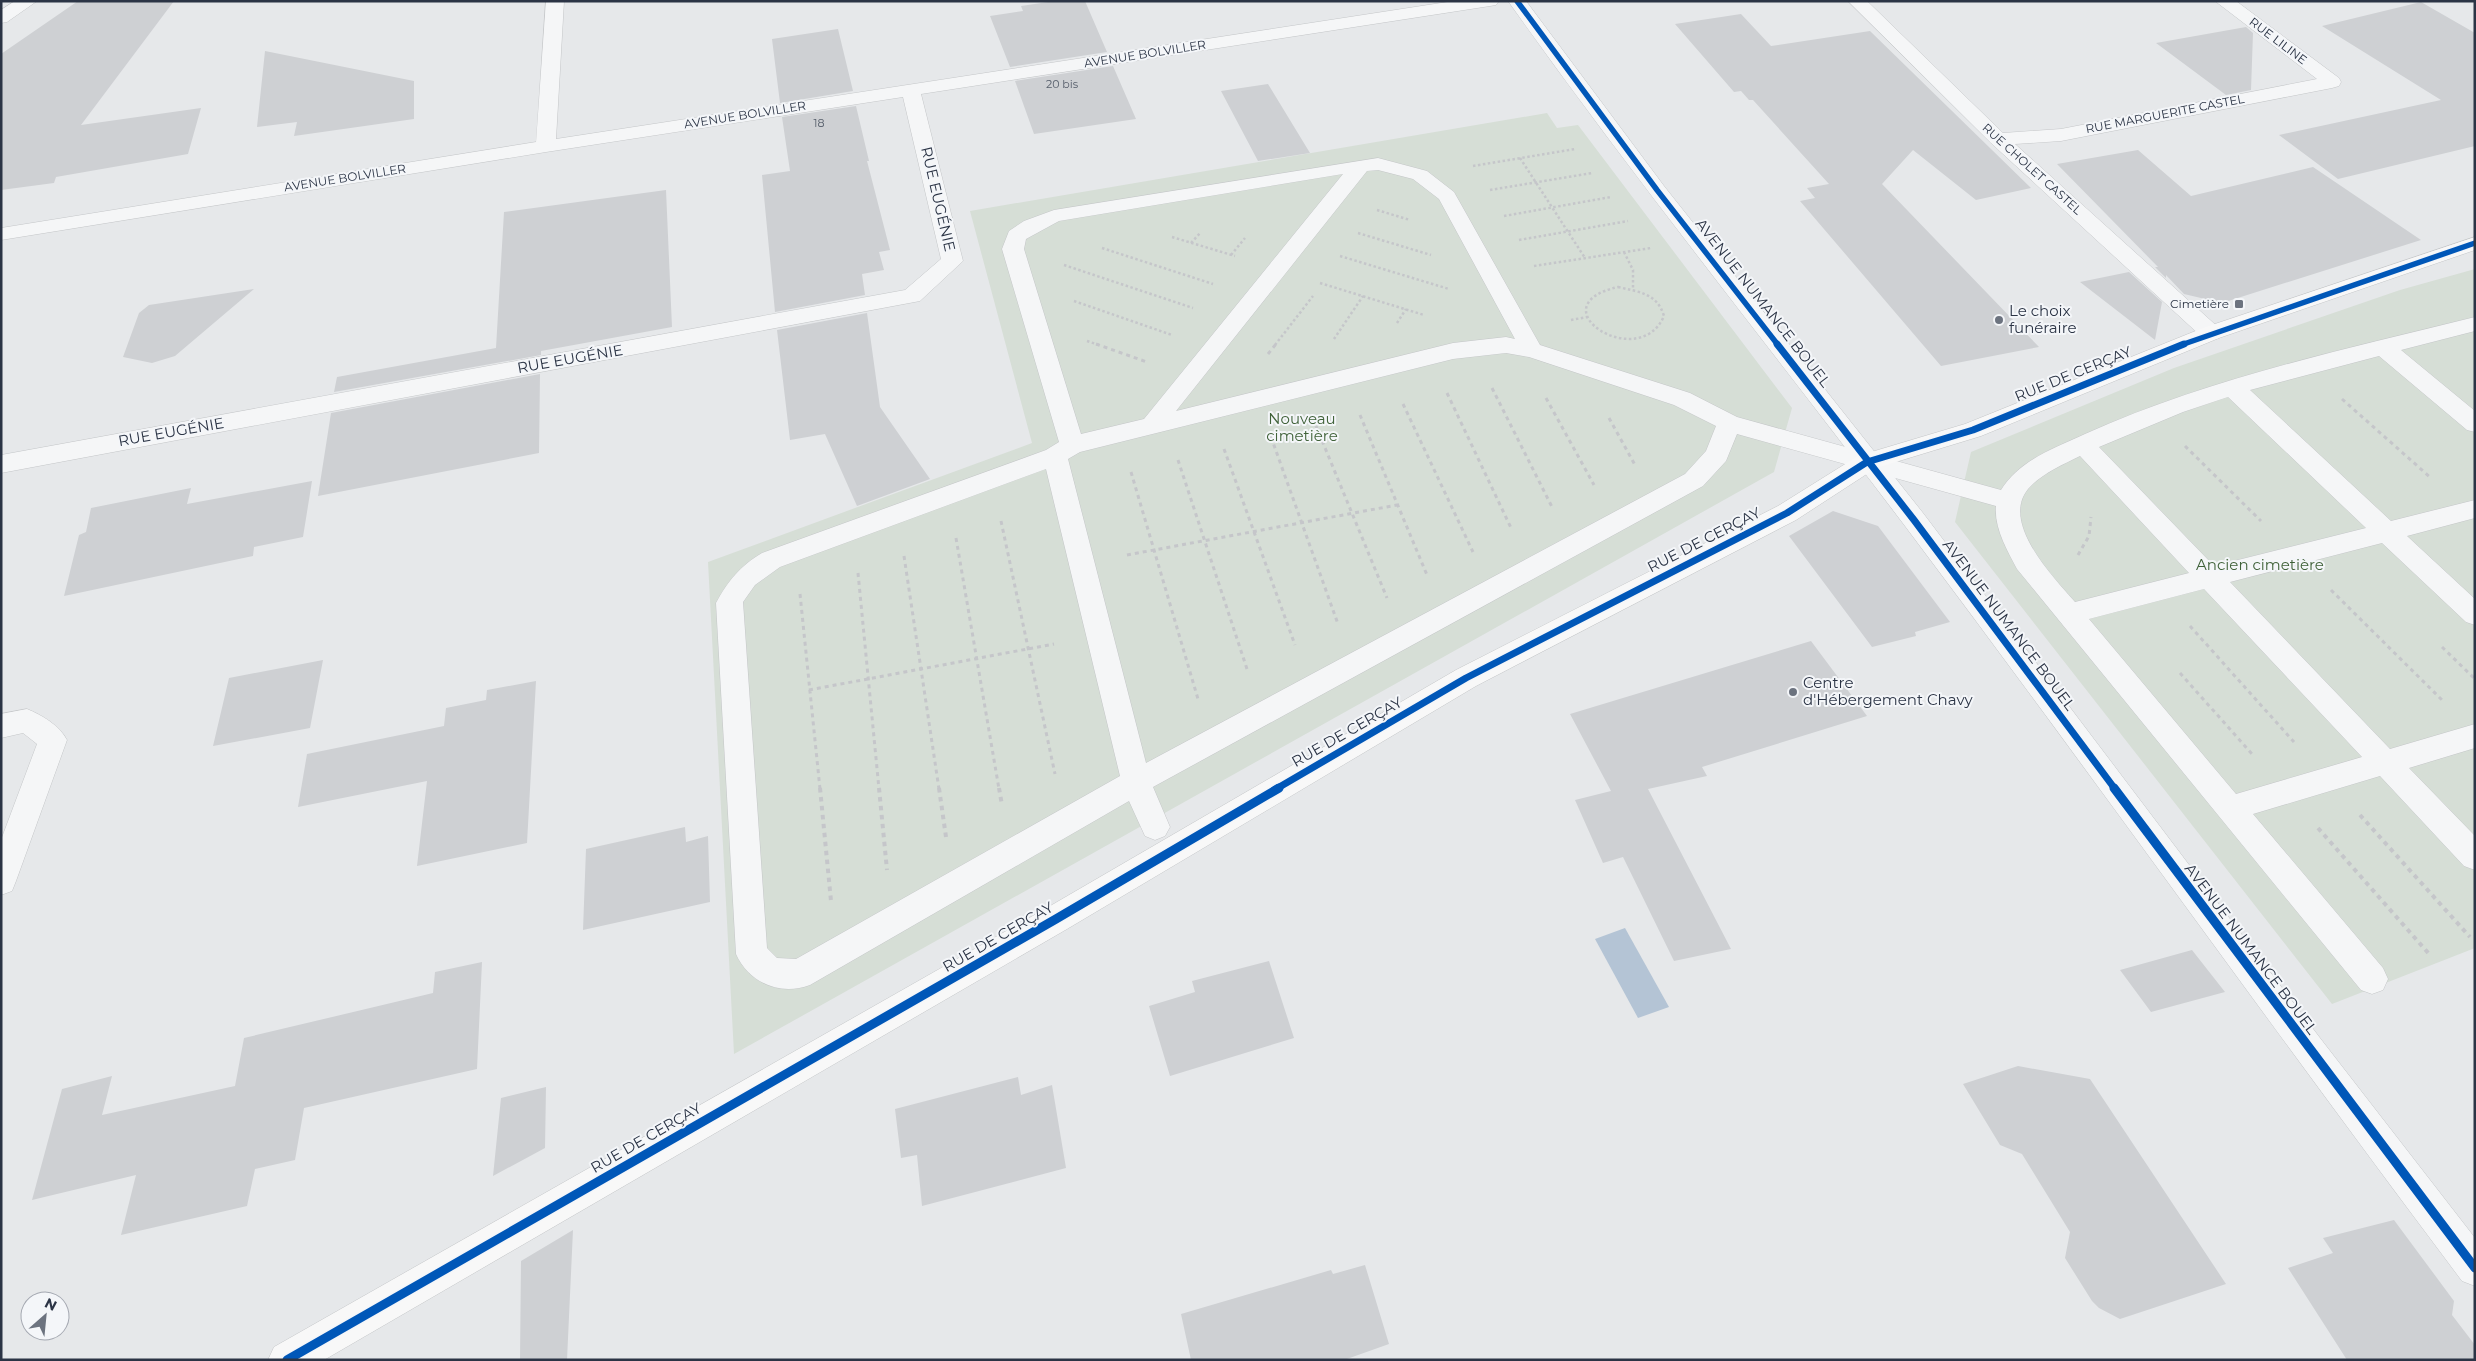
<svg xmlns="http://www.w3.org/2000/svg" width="2476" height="1361" font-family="Montserrat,sans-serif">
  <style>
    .green { fill: #d6ded6 }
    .water { fill: #b4c4d5 }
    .building { fill: #ced0d3 }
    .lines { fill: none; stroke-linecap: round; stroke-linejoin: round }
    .lane-casing { stroke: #c4c6c8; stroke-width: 1 }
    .street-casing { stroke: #c4c6c8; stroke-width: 1 }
    .secondary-casing { stroke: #c4c6c8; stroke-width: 1 }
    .path-far2 { stroke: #c5c6ca; stroke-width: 2.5; stroke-dasharray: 2.5 2.5; stroke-linecap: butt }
    .path-far1 { stroke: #c5c6ca; stroke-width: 3; stroke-dasharray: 4 4; stroke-linecap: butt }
    .path { stroke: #c5c6ca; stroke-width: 4; stroke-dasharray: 4.5 4.5; stroke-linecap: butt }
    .lane { fill: #f5f6f7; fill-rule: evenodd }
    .street { fill: #f5f6f7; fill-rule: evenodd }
    .secondary { fill: #f8f8f8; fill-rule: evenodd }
    .cycleway-far2-casing { stroke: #f4f6f9; stroke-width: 8 }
    .cycleway-far1-casing { stroke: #f4f6f9; stroke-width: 10 }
    .cycleway-casing { stroke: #f4f6f9; stroke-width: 12 }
    .cycleway-far2 { stroke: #0057b8; stroke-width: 5.5 }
    .cycleway-far1 { stroke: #0057b8; stroke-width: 7 }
    .cycleway { stroke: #0057b8; stroke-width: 9 }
    .poi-dot { fill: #6c737f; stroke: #f4f6f9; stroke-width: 2 }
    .labels { text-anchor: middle; stroke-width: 4; stroke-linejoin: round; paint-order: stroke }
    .far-number-label { font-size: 11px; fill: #545c69 }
    .far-street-label { font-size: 12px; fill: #2b3445; stroke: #f4f6f9 }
    .far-poi-label { font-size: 12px; fill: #2b3445; stroke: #f4f6f9; text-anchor: end }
    .street-label { font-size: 15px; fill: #2b3445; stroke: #f4f6f9 }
    .poi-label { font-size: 15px; fill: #2b3445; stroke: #f4f6f9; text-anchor: start }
    .park-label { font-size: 15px; fill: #3f6138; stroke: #f4f6f9 }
  </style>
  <rect width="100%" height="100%" fill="#e6e8ea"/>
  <path class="green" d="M1547,113L1557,128L1578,125L1792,408L1774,472L734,1054L708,562L1032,443L970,211Z
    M2475,269V948L2332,1004L1955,522L1971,452L2174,368L2400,290Z"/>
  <path class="water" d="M1625,928L1669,1007L1638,1018L1595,939Z"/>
  <path class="building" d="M78,1H174L81,125L201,108L188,154L56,177L54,183L1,190V54Z
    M1055,1H1085L1107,52L1010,67L990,16L1023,11L1021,6Z
    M2421,2L2475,33V146L2338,179L2279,135L2441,100L2322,26Z
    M1741,14L1771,46L1870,31L2031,188L1976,200L1913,150L1882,184L2039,347L1941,366L1800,201L1815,198L1807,188L1829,184L1753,100H1749L1741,91L1734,92L1675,24Z
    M2246,27L2253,33L2251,90L2226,95L2156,43Z
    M838,29L853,91L780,103L772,39Z
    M265,51L414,81V119L294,136L297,122L257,127Z
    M1113,66L1136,119L1034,134L1015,81Z
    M1268,84L1310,153L1258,161L1221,91Z
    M856,106L869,161H867L890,250L879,252L884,270L862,274L865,295L775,312L762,175L790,171L782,117Z
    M2138,150L2191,196L2313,167L2421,240L2222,303L2184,294L2166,275V278L2155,267H2158L2057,164Z
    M666,190L672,327L541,351V355L334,392L337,377L496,348L504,212Z
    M2129,272L2162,302L2155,340L2080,282Z
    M254,289L175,356L152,363L123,357L139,313L149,305Z
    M867,313L880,407L930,479L857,506L825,434L790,440L777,330Z
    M540,374L539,453L318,496L331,413Z
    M312,481L303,537L254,547L253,556L64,596L79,535L86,532L91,508L191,488L187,504Z
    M1833,511L1878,526L1950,622L1915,632L1916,636L1872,647L1789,536Z
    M1811,641L1867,716L1702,767L1707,776L1648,789L1731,949L1674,961L1623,857L1603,863L1575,800L1611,791L1570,714Z
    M323,660L310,728L213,746L229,678Z
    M536,681L527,843L417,866L427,781L298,807L307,754L444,726L446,708L486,700L487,690Z
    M685,827L686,842L708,836L710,902L583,930L586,849Z
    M2192,950L2225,992L2151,1012L2120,970Z
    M1269,961L1294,1038L1170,1076L1149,1006L1195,992L1192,981Z
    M482,962L477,1069L304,1108L295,1160L255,1169L247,1206L121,1235L136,1175L32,1200L62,1089L112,1076L102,1115L235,1086L244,1038L433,993L435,972Z
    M2018,1066L2090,1079L2226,1284L2120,1319L2099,1308L2092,1301L2065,1258L2070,1232L2022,1154L2000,1145L1963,1084Z
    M1018,1077L1021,1095L1052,1085L1066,1168L922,1206L917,1155L901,1158L895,1109Z
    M546,1087L545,1148L493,1176L501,1098Z
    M2394,1220L2454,1301L2452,1315L2475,1345V1360H2347L2288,1268L2333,1253L2323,1238Z
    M573,1230L567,1360H520L521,1261Z
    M1365,1265L1389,1344L1344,1360H1191L1181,1314L1331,1270L1333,1274Z"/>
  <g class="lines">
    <g class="lane-casing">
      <path id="lane" d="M1378,158L1427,171L1454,192L1540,345L1690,393L1737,417L2001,490C2019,460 2055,448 2085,434C2210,378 2342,350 2475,317V331L2401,350L2475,411V432L2467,430L2379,356L2250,390L2391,521L2475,500V518L2407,536L2475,599V625L2466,622L2382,543L2230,582L2390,749L2475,724V748L2409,768L2475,836V870L2464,866L2380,776L2253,814L2383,968L2388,979L2383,990L2372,994L2361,990L2017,569C2007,550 1994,528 1996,506L1737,434L1726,461L1703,486L1153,787L1170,827L1165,836L1155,840L1145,836L1129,801L810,985C780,996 749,983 736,954L716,603C728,581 740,566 762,553L1046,450L1059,442L1002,249L1009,231L1024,221L1054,210ZM1378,170L1413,179L1439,199L1515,339L1506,337L1453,343L1176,411L1367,171ZM1343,174L1144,419L1081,434L1024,249L1026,239L1059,221ZM1506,353L1529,357L1674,405L1716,426L1706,451L1685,474L1146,763L1068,459L1080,452L1453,359ZM2228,397L2366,528L2214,566L2099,447L2183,412ZM2080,456L2189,573L2075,602C2054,578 2000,523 2028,489C2041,474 2062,465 2080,456ZM1046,469L1120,776L796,959L777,958L767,948L743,602L755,585L780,567ZM2204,589L2362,757L2236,794L2089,619Z
        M27,709C42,715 60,726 67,740L16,881L12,891L1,895V840L37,744L23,733L1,738V714Z"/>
    </g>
    <g class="street-casing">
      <path id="street" d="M15,1H37L7,22L1,23V10Z
        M546,1H564L556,139L1454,1H1499L1496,5L1490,6L921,94L963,261L920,301L1,473V455L905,290L941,259L903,97L546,152L1,240V228L536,142Z
        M1508,1H1526L1664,186L1923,513L2320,1038L2475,1238V1286L2462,1281C2274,1031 2093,776 1905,526C1773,351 1635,180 1508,1Z
        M1848,1H1867L2003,133L2061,129L2317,79L2215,1H2236L2339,78L2341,82L2339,86L2332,88L2061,141L2015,144L2219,328L2222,333L2219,338L2211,340L2203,338L1991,143Z"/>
    </g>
    <g class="secondary-casing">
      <path id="secondary" d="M2475,237V250L2219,338L1981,436L1876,468L1796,520L1476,686L1067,929L324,1360H268L274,1347L1045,909L1456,670L1778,506L1858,456L1965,424L2203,328Z"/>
    </g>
    <path class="path-far2" d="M1520,158L1585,258
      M1473,166L1575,149
      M1490,190L1592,173
      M1377,210L1410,220
      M1504,216L1611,197
      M1358,233L1431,255
      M1172,237L1235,256
      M1519,240L1628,221
      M1191,243L1201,232
      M1102,248L1213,284
      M1624,252L1633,270V289
      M1231,255L1245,238
      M1340,256L1449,289
      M1064,265L1193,308
      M1534,266L1651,248
      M1320,283L1424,315
      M1618,287C1639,292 1657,293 1664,316C1639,374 1534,306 1618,287Z
      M1074,301L1172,335
      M1571,320L1587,317
      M1397,323L1406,309
      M1334,339L1363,296
      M1087,341L1099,345
      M1275,345L1313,296"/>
    <path class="path-far1" d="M1096,344L1147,362
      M1268,354L1276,344
      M1492,388L1552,507
      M1447,393L1512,530
      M1546,398L1594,485
      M2342,399L2431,478
      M1403,404L1473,552
      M1360,415L1427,575
      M1609,418L1635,465
      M1316,426L1387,598
      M1271,437L1338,624
      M2185,446L2261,521
      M1224,449L1295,645
      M1178,460L1248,672
      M1131,472L1198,699
      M1001,521L1055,774
      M956,538L999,789
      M1127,555L1397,505
      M2078,555L2089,536L2091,517
      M904,556L939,789
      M858,573L879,789
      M2331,590L2442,700
      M800,594L820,789
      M2190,626L2294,742
      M2442,647L2475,679
      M2180,673L2252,754
      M809,690L1054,644"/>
    <path class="path" d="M820,788L831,901
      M879,788L887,870
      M939,788L946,837
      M999,788L1002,805
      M2360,815L2470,937
      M2318,828L2430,955"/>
    <use href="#lane" class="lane"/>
    <use href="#street" class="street"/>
    <use href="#secondary" class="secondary"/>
    <g class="cycleway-far2-casing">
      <path id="cycleway-far2" d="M1517,1L1657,190L1778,345
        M2181,345L2475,243"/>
    </g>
    <g class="cycleway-far1-casing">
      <path id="cycleway-far1" d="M1777,344L1914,520L2115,789
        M1276,789L1466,678L1787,513L1867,462L1973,430L2184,344"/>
    </g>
    <g class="cycleway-casing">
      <path id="cycleway" d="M2114,788L2475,1268
        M287,1360L1056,919L1279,788"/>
    </g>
    <use href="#cycleway-far2" class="cycleway-far2"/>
    <use href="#cycleway-far1" class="cycleway-far1"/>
    <use href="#cycleway" class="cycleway"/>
  </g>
  <g class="poi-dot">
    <rect x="2234" y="299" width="10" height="10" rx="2.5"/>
    <circle cx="1999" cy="320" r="5"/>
    <circle cx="1793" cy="692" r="5"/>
  </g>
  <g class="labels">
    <g class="far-number-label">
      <text x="1062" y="88">20 bis</text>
      <text x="819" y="127">18</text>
    </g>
    <g class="far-street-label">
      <text transform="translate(2278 41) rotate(37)" y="4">RUE LILINE</text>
      <text transform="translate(1145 54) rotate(-9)" y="4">AVENUE BOLVILLER</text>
      <text transform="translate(2165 114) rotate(-11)" y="4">RUE MARGUERITE CASTEL</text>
      <text transform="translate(745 115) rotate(-9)" y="4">AVENUE BOLVILLER</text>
      <text transform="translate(2032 169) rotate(42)" y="4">RUE CHOLET CASTEL</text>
      <text transform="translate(345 178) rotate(-9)" y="4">AVENUE BOLVILLER</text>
    </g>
    <g class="far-poi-label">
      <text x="2229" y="308">Cimetière</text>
    </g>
    <g class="street-label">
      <text transform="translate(938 199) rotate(77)" y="5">RUE EUGÉNIE</text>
      <text transform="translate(1763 303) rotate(52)" y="5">AVENUE NUMANCE BOUEL</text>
      <text transform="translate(570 359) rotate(-10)" y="5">RUE EUGÉNIE</text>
      <text transform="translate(2073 374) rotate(-22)" y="5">RUE DE CERÇAY</text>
      <text transform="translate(171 432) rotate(-10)" y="5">RUE EUGÉNIE</text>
      <text transform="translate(1704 540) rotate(-27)" y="5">RUE DE CERÇAY</text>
      <text transform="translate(2009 625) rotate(53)" y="5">AVENUE NUMANCE BOUEL</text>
      <text transform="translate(1347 732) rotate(-30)" y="5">RUE DE CERÇAY</text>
      <text transform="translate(998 937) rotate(-30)" y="5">RUE DE CERÇAY</text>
      <text transform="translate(2251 949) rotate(53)" y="5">AVENUE NUMANCE BOUEL</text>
      <text transform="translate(646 1138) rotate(-30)" y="5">RUE DE CERÇAY</text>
    </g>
    <g class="poi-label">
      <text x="2009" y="316">Le choix<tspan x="2009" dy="17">funéraire</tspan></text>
      <text x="1803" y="688">Centre<tspan x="1803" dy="17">d'Hébergement Chavy</tspan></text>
    </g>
    <g class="park-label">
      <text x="1302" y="424">Nouveau<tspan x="1302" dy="17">cimetière</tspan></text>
      <text x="2260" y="570">Ancien cimetière</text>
    </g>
  </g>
  <rect width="2476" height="1361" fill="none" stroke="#2b3445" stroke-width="5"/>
  <g transform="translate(45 1316) rotate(27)"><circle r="24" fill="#f4f6f9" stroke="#a4a8b1"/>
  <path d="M0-4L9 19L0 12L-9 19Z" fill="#6c737f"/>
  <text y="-8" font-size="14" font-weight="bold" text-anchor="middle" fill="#2b3445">N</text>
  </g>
</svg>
